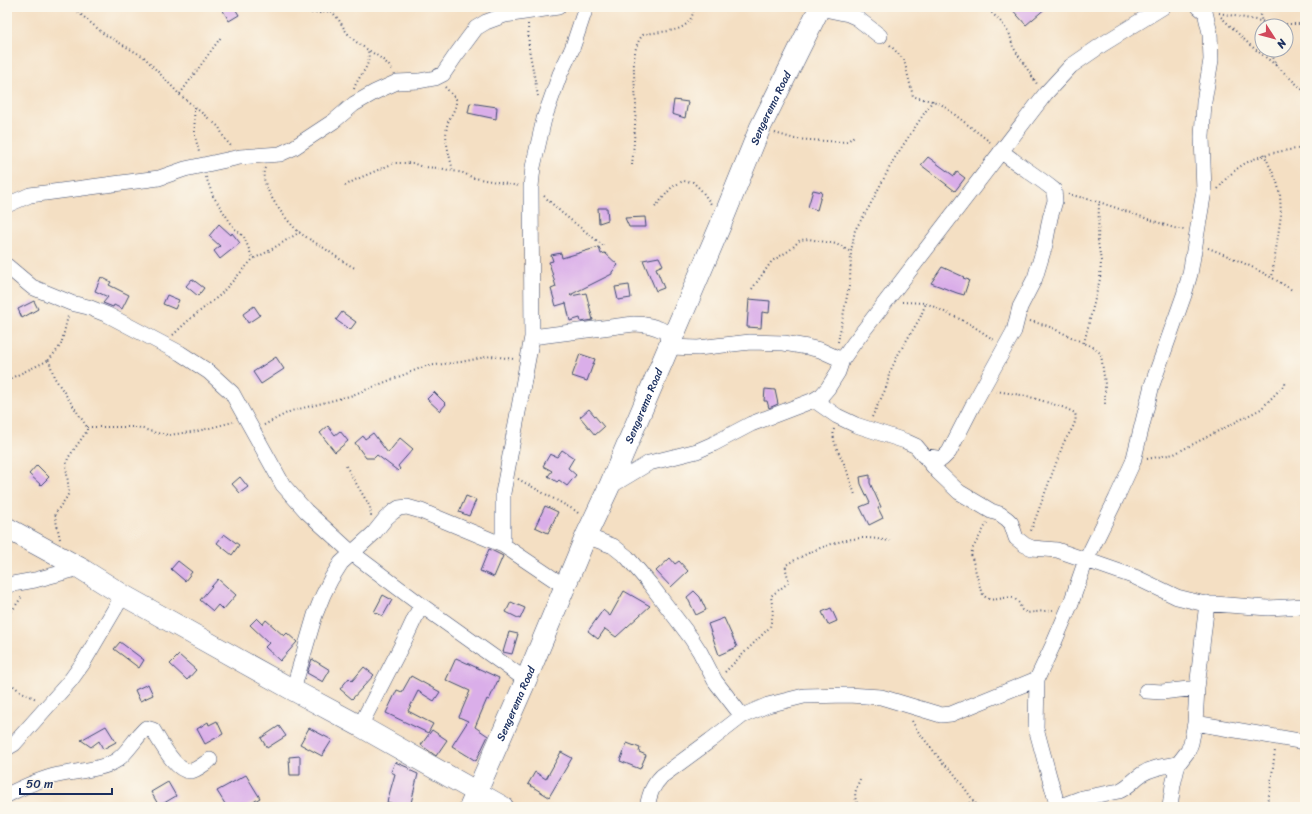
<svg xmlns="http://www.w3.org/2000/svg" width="1312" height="814" font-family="Sriracha,sans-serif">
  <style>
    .building { fill: #daaee9 }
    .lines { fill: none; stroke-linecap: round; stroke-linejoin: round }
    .street-casing { stroke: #3c496d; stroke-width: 16 }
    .secondary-casing { stroke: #3c496d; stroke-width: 22 }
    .path { stroke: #3c496d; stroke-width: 2; stroke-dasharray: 1 3; stroke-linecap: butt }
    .street { stroke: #fff; stroke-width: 15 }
    .secondary { stroke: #fff; stroke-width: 21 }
    .labels { text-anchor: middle; stroke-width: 3; stroke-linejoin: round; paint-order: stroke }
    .street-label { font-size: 11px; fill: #1b2f5e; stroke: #fbf7ec }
  </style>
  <rect width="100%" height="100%" fill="#fbf7ec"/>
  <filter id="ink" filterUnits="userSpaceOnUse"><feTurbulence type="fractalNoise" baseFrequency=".025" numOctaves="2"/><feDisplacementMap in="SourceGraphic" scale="8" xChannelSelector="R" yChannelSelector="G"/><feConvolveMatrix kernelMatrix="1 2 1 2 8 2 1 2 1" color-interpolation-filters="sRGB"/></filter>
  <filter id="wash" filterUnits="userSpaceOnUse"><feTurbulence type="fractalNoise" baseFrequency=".012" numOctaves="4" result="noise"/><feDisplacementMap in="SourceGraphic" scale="16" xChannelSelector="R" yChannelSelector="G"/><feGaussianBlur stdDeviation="0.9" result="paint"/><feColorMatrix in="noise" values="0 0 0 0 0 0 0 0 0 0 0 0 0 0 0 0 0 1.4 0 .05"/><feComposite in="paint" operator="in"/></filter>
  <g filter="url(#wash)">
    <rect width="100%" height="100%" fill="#f4dfc3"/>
    <g id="blocks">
      <path class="building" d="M221,7H234L239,15L229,21Z
        M1010,7H1047L1026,25Z
        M674,100L688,102L685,118L672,114Z
        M470,103L497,107L496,119L468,113Z
        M928,157L954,176L957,172L965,178L955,191L921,165Z
        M813,190L822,192L817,210L808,207Z
        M598,208H607L608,220L599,223Z
        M645,217L646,227H629L625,218Z
        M219,224L231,235L232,233L240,243L220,259L214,251L220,246L209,236Z
        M599,247L601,254L605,253L618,265L612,272V274L570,295L571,296L586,293L593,320L581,322L580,318L570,321L566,303L556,306L551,289L556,287L549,262L553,261L551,255L561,253L562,258Z
        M659,257L663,265L656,268L664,288L656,291L643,260Z
        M942,267L964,277L963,278L969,280L964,295L957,293L931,283Z
        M101,277L111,282L109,285L129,295L122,309L114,305L113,307L103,303L108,297L95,291Z
        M192,279L204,288L198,296L186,286Z
        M629,285L631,298L618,300L615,287Z
        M167,295L179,300L175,309L163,304Z
        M749,299L770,301L769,313L762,312L761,328L747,327Z
        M34,301L38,309L22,318L18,309Z
        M254,306L260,315L248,323L243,314Z
        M342,312L356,322L350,330L336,320Z
        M580,354L595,359L587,381L572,376Z
        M276,357L284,369L261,384L253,372Z
        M765,389L775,390L778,404L769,408L767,401H764Z
        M434,392L446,404L440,411L427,399Z
        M589,409L604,427L595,435L580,417Z
        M328,426L335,435L340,431L348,441L335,452L320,433Z
        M373,433L388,453L400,438L413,449L398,466L400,469L398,471L377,455L374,458H366L355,443L363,436L365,439Z
        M562,450L574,458L568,468L576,475L567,486L559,480L557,482L548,476L552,471L543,466L550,454L557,457Z
        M37,465L49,477L41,485L29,474Z
        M870,475V483L881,507L878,508L883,518L869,525L860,507L870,503L861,484L860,477Z
        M240,477L248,487L240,493L232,484Z
        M466,496L476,500L469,516L459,512Z
        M545,506L558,512L548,533L535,527Z
        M224,534L239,545L232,555L217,543Z
        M489,549L503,556L494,577L480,571Z
        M670,558L675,564L679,561L688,571L671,587L656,571Z
        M178,561L192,572L185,581L171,569Z
        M218,579L236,595L223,610L218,605L213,611L200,600Z
        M624,591L650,606L616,637L605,629L598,639L588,631L603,610L610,616Z
        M694,591L700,597L706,610L696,615L687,597Z
        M383,595L392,600L383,616L374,612Z
        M511,602L525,608L520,619L506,612Z
        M831,608L837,621L828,625L822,612Z
        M257,618L263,624L266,620L284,636L287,633L297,642L280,661L265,647L269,643L250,625Z
        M724,618L737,647L719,655L708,624Z
        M509,632L518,634L512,654L503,652Z
        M120,642L144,660L139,668L114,649Z
        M179,655L196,670L187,680L170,664Z
        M456,658L499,678L489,700L487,699L475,727L488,736L476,761L452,746L468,721L459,717L470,691L446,680Z
        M312,659L330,670L323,682L307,673Z
        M364,667L374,675L352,699L340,689L349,678L352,681Z
        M411,676L440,692L434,701L418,691L408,711L433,724L428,733L386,713L397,690L402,692Z
        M148,684L153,695L140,701L135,690Z
        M217,721L223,734L205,744L197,729L208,722L209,725Z
        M106,726L116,742L103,749L99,741L91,747L81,740Z
        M279,726L286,736L267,748L261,738Z
        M309,728L332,740L322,756L300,744Z
        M432,730L447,740L436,756L421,745Z
        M627,743L640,748L639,752L646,755L640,769L620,761Z
        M561,752L572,758L549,797L528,784L535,772L546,779Z
        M300,756V775H290L289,757Z
        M395,762L409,768V770L418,774L410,807H404L387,802L395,774L391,772Z
        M246,775L260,798L245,807H227L217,791Z
        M168,782L176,796L159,806L151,792Z"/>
    </g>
  </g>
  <g filter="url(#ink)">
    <use href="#blocks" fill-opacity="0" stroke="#3c496d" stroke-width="1"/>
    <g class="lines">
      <g class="street-casing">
        <path id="street" d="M815,7L848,14L857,18L880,36
          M7,205L30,195L159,178L185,169L240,157L280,154L293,148L334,121L354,104L375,92L397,82L419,81L435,78L443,74L456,55L476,28L486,22L505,15L558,7
          M7,266L32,287L71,303L88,307L108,315L180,353L209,372L232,393L283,485L306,511L352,553L421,605L526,680
          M532,337L634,324C646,324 655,326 666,332L669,347L698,348L750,342L784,343L807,347L820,350L842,360
          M814,400L837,416L856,425L905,441L916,446L938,472L959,492L991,511L1000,514L1007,519L1011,523L1016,538L1025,545L1032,548L1057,550L1086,560L1135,577L1177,597L1201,603L1268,608L1305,606
          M924,456L942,459L949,452L972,407L1014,331L1020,307L1035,278L1045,245L1050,218L1055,201L1054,190C1037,176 1018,165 1001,151
          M609,487L649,463L697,451L713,444L751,424L814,400L822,395L828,388L838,372L842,360L854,343L1046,93L1071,66L1103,44L1163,7
          M586,536L613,546L627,557L650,584L691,638L700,652L715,681L742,716
          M503,545V493L532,337L531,187L533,167L544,119L560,74L572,49L586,7
          M7,585L35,580L80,568
          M293,690L315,615L323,595L331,579L341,563L374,533L386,518L393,512L399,508L407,507L421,511L503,545L564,586
          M1146,691L1162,692L1197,688
          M1195,723L1305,742
          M360,726L406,637L421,605
          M7,748L14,744L70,681L83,663L123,595
          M7,795C23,787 40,779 58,775C76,771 102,770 117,760C129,751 135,738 146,728L153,730C160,741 176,773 191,771C197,770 205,763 210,760
          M647,807C650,793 652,786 662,776L711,740L742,716L768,705L804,696L848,695L881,697L941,715L951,714L1037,679
          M1058,807L1049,776L1036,728L1037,679L1053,645L1071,603L1086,560L1116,499L1133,462L1152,385L1184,295L1190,274L1204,191L1202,137L1204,102L1211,60L1210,33L1205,12L1199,7
          M1058,807L1082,798L1119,791C1129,787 1134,779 1142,774C1153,767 1166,766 1178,764
          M1170,807L1173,785L1178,764L1188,751L1191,743L1195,723L1197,688L1207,603"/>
      </g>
      <g class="secondary-casing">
        <g id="secondary">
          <path d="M7,528L80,568L123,595L293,690L360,726L503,807"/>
          <path id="s1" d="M470,807L526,680L586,536L609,487L721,224L760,128L820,7"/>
        </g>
      </g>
      <path class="path" d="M72,7L104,34L144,57L180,95L219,127L224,138L231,146
        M306,7L311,13H320L330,11C341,19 341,26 349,35C362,50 382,54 392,70
        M986,7L1002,23L1010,35L1013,47L1037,84
        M1258,7L1263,26
        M1219,13L1276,24H1305
        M1221,17L1251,46L1277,66L1305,92
        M528,24L529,49L538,96
        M890,45L904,60L913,96C923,100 932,100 941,104L990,142
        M1271,50L1276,66
        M445,87L456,99C457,110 449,116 447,126C444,140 450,157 453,171
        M354,89C358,75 372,67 368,51
        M180,94L221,37
        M194,107L195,136L199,152
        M775,133L795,139L841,142L848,141L854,136
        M1264,154L1277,182L1280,194L1281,215L1272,277
        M632,165C634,145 635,126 636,107C636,86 628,50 643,35C664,29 691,36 694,7
        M265,168C257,184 287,222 300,233C307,238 316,243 324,248C334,255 343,262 355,268
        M206,177L213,196L234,228L244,237L253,259
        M345,186L355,180L394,163H413L422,167L439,168L463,173L474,178L519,186
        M1218,189C1222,184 1225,179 1230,175C1250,155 1278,151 1305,148
        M1068,194L1099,202L1174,228L1184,230
        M544,196L562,213L605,247
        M655,207L672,187L683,181L693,182L702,191L711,204
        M1208,248C1237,259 1266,273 1292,290
        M752,289L772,261L790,250L800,240L809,239L836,244L851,252
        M902,302L926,303L970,324L994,340
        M1030,321L1048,326L1084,343L1095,348L1101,354L1105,384V404
        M173,335L190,319L219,296L253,259L267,252L300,232
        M838,342L850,281L851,252L855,230L869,207L894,159L933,100
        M1084,343L1100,279L1101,261L1098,242L1099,202
        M7,380L49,360
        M996,391L1027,396L1065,408L1075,413C1078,423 1069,433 1064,442L1030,533
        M872,417L887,386L889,374L899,353L920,318L926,303
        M264,425L291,411L350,396L426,366L461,362L491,356L514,359
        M87,427H137L156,433L169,435L198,431L233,422
        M834,429C831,442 841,456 846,468C849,477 852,486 855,495
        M1147,459L1174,454L1261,409L1287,382
        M346,466L370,507L371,516
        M518,479L576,511L578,513
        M987,523L973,548L971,554L981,591C989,607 1001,595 1014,598L1019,603L1022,610L1027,613L1053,610
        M60,539L55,516L57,511L67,497L69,492L66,465L68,458L87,431V427L54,377L49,360L61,345L68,316
        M7,618L23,595
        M725,672L770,627L773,613L771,596L788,583C789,576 785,572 786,565C808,552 839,538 865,538C874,538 882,540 890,541
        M7,681L20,691L36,699
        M912,721L917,730L943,763L953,772L978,807
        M860,779C856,789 851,799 861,807
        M962,807L973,801
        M1265,807L1270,792L1275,750"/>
      <use href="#street" class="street"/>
      <use href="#secondary" class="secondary"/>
    </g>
  </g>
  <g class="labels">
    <g class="street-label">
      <text dy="4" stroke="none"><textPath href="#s1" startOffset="761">Sengerema Road</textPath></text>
      <text dy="4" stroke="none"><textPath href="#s1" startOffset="437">Sengerema Road</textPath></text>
      <text dy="4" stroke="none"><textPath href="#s1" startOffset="113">Sengerema Road</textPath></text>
    </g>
  </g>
  <rect width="1312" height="814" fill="none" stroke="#fbf7ec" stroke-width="24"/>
  <g transform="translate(1274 38) rotate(126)"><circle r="19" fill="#fbf7ec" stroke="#a1a7b3"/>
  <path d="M0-3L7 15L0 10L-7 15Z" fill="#d1495b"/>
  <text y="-6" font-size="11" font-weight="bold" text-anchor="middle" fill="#1b2f5e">N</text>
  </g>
  <path d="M20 788v6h92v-6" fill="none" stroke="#1b2f5e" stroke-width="2"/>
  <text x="26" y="788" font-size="12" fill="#1b2f5e" stroke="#fbf7ec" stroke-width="3" paint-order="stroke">50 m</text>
</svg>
